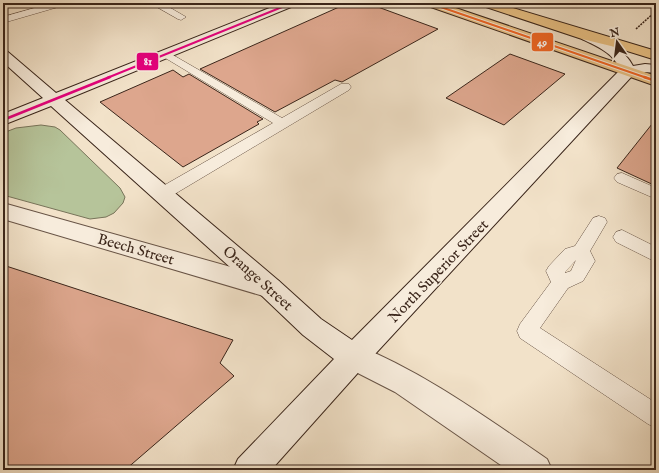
<svg xmlns="http://www.w3.org/2000/svg" width="659" height="473" font-family="'IM FELL English',serif">
  <style>
    .green { fill: #b6c49a; stroke: #78745a }
    .building { fill: #dda68d; stroke: #3a251a }
    .lines { fill: none; stroke-linecap: round; stroke-linejoin: round }
    .lane-casing { stroke: #685446; stroke-width: 1 }
    .street-casing { stroke: #685446; stroke-width: 2 }
    .secondary-casing { stroke: #3a251a; stroke-width: 2 }
    .primary-casing { stroke: #3a251a; stroke-width: 2 }
    .path { stroke: #3a251a; stroke-width: 1.5; stroke-dasharray: 2 1; stroke-linecap: butt }
    .lane { fill: #f7ecdc; fill-rule: evenodd }
    .street { fill: #f7ecdc; fill-rule: evenodd }
    .secondary { fill: #f7ecdc; fill-rule: evenodd }
    .primary { fill: #e9c184; fill-rule: evenodd }
    .bus-1-far1-casing { stroke: #f7ecdc; stroke-width: 4 }
    .bus-1-casing { stroke: #f7ecdc; stroke-width: 5 }
    .bus-2-far1-casing { stroke: #f7ecdc; stroke-width: 4 }
    .bus-2-casing { stroke: #f7ecdc; stroke-width: 5 }
    .bus-1-far1 { stroke: #f26522; stroke-width: 2 }
    .bus-1 { stroke: #f26522; stroke-width: 2.5 }
    .bus-2-far1 { stroke: #e5007d; stroke-width: 2 }
    .bus-2 { stroke: #e5007d; stroke-width: 2.5 }
    .labels { text-anchor: middle; stroke-width: 3; stroke-linejoin: round; paint-order: stroke }
    .street-label { font-size: 15px; fill: #3a251a; stroke: #f7ecdc }
    .line-badge { stroke: #f7ecdc; stroke-width: 1.5 }
    .badge-label { font-size: 11px; text-anchor: middle; font-weight: bold; fill: #fff }
  </style>
  <rect width="100%" height="100%" fill="#f2e2c9"/>
  <filter id="stains"><feTurbulence type="fractalNoise" baseFrequency=".005" numOctaves="4"/><feColorMatrix values="0 0 0 0 .2 0 0 0 0 .09 0 0 0 0 .02 0 0 0 .5 -.17"/></filter>
  <radialGradient id="worn" r=".72"><stop offset=".6" stop-color="#630" stop-opacity="0"/><stop offset="1" stop-color="#630" stop-opacity=".3"/></radialGradient>
  <path class="green" d="M41,125L55,127L60,130L120,188L125,197L123,203L114,213L106,217L90,219L3,195V133L16,128Z"/>
  <path class="building" d="M348,3H367L438,29L342,82L335,80L275,112L200,69Z
    M510,54L565,74L504,125L446,98Z
    M173,70L183,77L189,74L263,119L257,122L259,124L183,167L100,102Z
    M656,119V186L617,168Z
    M3,265L233,340L220,363L234,376L125,470H3Z"/>
  <g class="lines">
    <g class="lane-casing">
      <path id="lane" d="M52,3H67L65,5L3,23V17Z
        M150,3H162L186,17L181,20L178,19Z
        M166,51L282,118L341,84H349L351,87L349,90L168,198L162,199L156,198L154,194L156,190L273,123L162,56L161,54Z
        M622,173L656,188V199L617,182L614,178L617,174Z
        M599,216L605,218L607,222L590,251L595,261L583,281L568,288L540,328L656,403V428L648,424L520,338L517,331L520,324L551,282L546,271L549,266L565,249L575,246L593,218ZM576,260L571,271L565,273V272Z
        M622,230L656,247V262L616,242L613,237L616,232Z"/>
    </g>
    <g class="street-casing">
      <path id="street" d="M3,203L270,278L279,281L282,288L279,295L270,298L3,219Z
        M354,344C424,372 485,417 547,459L552,470H508L395,392L344,366L340,357L344,348Z"/>
    </g>
    <g class="secondary-casing">
      <path id="secondary" d="M282,3H298L296,5L65,100L279,281L321,319L352,340L620,70C614,53 598,47 582,39L580,36L582,33C599,29 626,52 633,66L645,64L656,65V73L645,72L633,75L364,366L271,470H233L238,459L334,359L303,335L261,295L51,106L3,125V114L43,98L3,62V51L8,52L56,93Z"/>
    </g>
    <g class="primary-casing">
      <path id="primary" d="M423,3H441L656,76V86L425,5Z
        M478,3H496L656,51V60L611,46L582,39L480,5Z"/>
    </g>
    <path class="path" d="M636,29L656,11"/>
    <use href="#lane" class="lane"/>
    <use href="#street" class="street"/>
    <use href="#secondary" class="secondary"/>
    <use href="#primary" class="primary"/>
    <g class="bus-1-far1-casing">
      <path id="bus-1-far1" d="M429,3L647,78"/>
    </g>
    <g class="bus-1-casing">
      <path id="bus-1" d="M644,77L656,81"/>
    </g>
    <g class="bus-2-far1-casing">
      <path id="bus-2-far1" d="M107,78L292,3"/>
    </g>
    <g class="bus-2-casing">
      <path id="bus-2" d="M3,120L110,77"/>
    </g>
    <use href="#bus-1-far1" class="bus-1-far1"/>
    <use href="#bus-1" class="bus-1"/>
    <use href="#bus-2-far1" class="bus-2-far1"/>
    <use href="#bus-2" class="bus-2"/>
  </g>
  <g class="labels">
    <g class="street-label">
      <text transform="translate(136 249) rotate(16)" y="5">Beech Street</text>
      <text transform="translate(438 271) rotate(-46)" y="5">North Superior Street</text>
      <text transform="translate(258 278) rotate(42)" y="5">Orange Street</text>
    </g>
  </g>
  <g class="line-badge">
    <rect x="531" y="32" width="23" height="20" rx="4" fill="#f26522"/>
    <rect x="136" y="52" width="23" height="19" rx="4" fill="#e5007d"/>
  </g>
  <g class="badge-label">
    <text x="542" y="46">49</text>
    <text x="148" y="65">81</text>
  </g>
  <rect width="659" height="473" fill="none" stroke="#f2e2c9" stroke-width="16"/>
  <rect x="4" y="4" width="651" height="465" fill="none" stroke="#3a251a" stroke-width="2"/>
  <rect x="8" y="8" width="643" height="457" fill="none" stroke="#3a251a"/>
  <g transform="translate(617 42) rotate(346)" stroke="#f7ecdc" stroke-width="3" paint-order="stroke">
  <path d="M0-3L7 15L0 10L-7 15Z" fill="#3a251a"/>
  <text y="-6" font-size="11" font-weight="bold" text-anchor="middle" fill="#3a251a">N</text>
  </g>
  <rect width="100%" height="100%" filter="url(#stains)"/>
  <rect width="100%" height="100%" fill="url(#worn)"/>
</svg>
